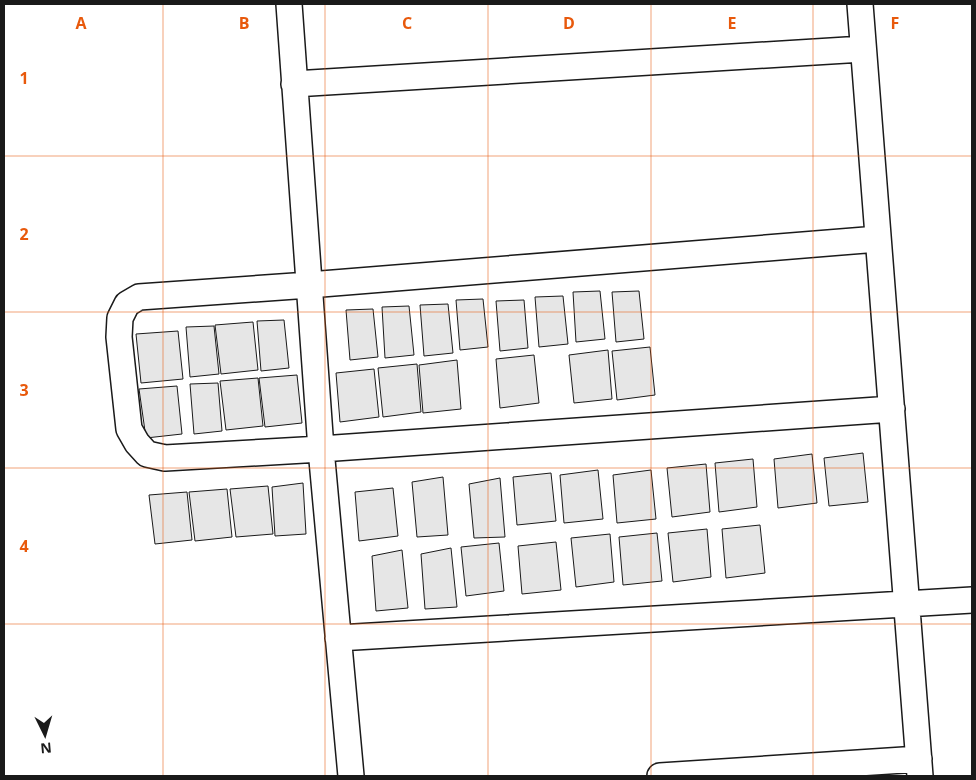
<svg xmlns="http://www.w3.org/2000/svg" width="976" height="780" font-family="'Open Sans',sans-serif">
  <style>
    .building { fill: #e6e6e6; stroke: #1a1a1a }
    .lines { fill: none; stroke-linecap: round; stroke-linejoin: round }
    .minor-casing { stroke: #1a1a1a; stroke-width: 28 }
    .minor { stroke: #fff; stroke-width: 25 }
    .grid { fill: none; stroke: #e8590c; stroke-width: 1; stroke-opacity: 0.55 }
    .grid-label { font-size: 16px; text-anchor: middle; font-weight: bold; fill: #e8590c; stroke: #fff; stroke-width: 4; stroke-linejoin: round; paint-order: stroke }
  </style>
  <rect width="100%" height="100%" fill="#fff"/>
  <path class="building" d="M600,291L605,339L576,342L573,292Z
    M639,291L644,339L616,342L612,292Z
    M563,296L568,344L539,347L535,297Z
    M483,299L488,347L460,350L456,300Z
    M524,300L528,348L500,351L496,301Z
    M448,304L453,353L424,356L420,305Z
    M409,306L414,355L385,358L382,307Z
    M373,309L378,357L350,360L346,310Z
    M284,320L289,368L261,371L257,321Z
    M253,322L258,370L221,374L215,325Z
    M214,326L219,374L190,377L186,327Z
    M178,331L183,379L141,383L136,334Z
    M650,347L655,395L617,400L612,351Z
    M608,350L612,399L574,403L569,355Z
    M534,355L539,403L500,408L496,359Z
    M457,360L461,409L423,413L419,365Z
    M417,364L421,412L383,417L378,368Z
    M374,369L379,417L340,422L336,373Z
    M297,375L302,423L265,427L259,378Z
    M258,378L263,426L226,430L220,381Z
    M218,383L222,431L194,434L190,384Z
    M177,386L182,434L146,438L139,389Z
    M863,453L868,502L829,506L824,458Z
    M812,454L817,503L778,508L774,459Z
    M753,459L757,507L719,512L715,463Z
    M706,464L710,512L672,517L667,468Z
    M598,470L603,519L564,523L560,475Z
    M651,470L656,519L617,523L613,475Z
    M551,473L556,521L517,525L513,477Z
    M443,477L448,535L417,537L412,482Z
    M500,478L505,537L474,538L469,484Z
    M303,483L306,534L275,536L272,487Z
    M268,486L273,534L236,537L230,489Z
    M393,488L398,536L359,541L355,492Z
    M227,489L232,537L195,541L189,492Z
    M187,492L192,540L155,544L149,495Z
    M760,525L765,573L726,578L722,529Z
    M707,529L711,577L673,582L668,533Z
    M657,533L662,581L623,585L619,537Z
    M610,534L614,582L576,587L571,538Z
    M556,542L561,590L522,594L518,546Z
    M499,543L504,591L466,596L461,547Z
    M451,548L457,607L425,609L421,554Z
    M402,550L408,608L376,611L372,556Z"/>
  <g class="lines">
    <g class="minor-casing">
      <path id="minor" d="M289,4L321,449L351,776
        M860,4L920,776
        M294,84L863,49
        M878,239L309,285L139,297L127,304L120,318L119,337L129,429L137,443L147,454L165,458L321,449L892,409
        M338,638L972,600
        M660,776L919,759"/>
    </g>
    <use href="#minor" class="minor"/>
  </g>
  <path class="grid" d="M163,4V776M325,4V776M488,4V776M651,4V776M813,4V776M4,156H972M4,312H972M4,468H972M4,624H972"/>
  <g class="grid-label">
    <text x="81" y="29">A</text>
    <text x="244" y="29">B</text>
    <text x="407" y="29">C</text>
    <text x="569" y="29">D</text>
    <text x="732" y="29">E</text>
    <text x="895" y="29">F</text>
    <text x="24" y="84">1</text>
    <text x="24" y="240">2</text>
    <text x="24" y="396">3</text>
    <text x="24" y="552">4</text>
  </g>
  <rect width="976" height="780" fill="none" stroke="#1a1a1a" stroke-width="10"/>
  <g transform="translate(45 735) rotate(175)" stroke="#ffffff" stroke-width="4" paint-order="stroke">
  <path d="M0-4L9 19L0 12L-9 19Z" fill="#1a1a1a"/>
  <text y="-8" font-size="14" font-weight="bold" text-anchor="middle" fill="#1a1a1a">N</text>
  </g>
</svg>
